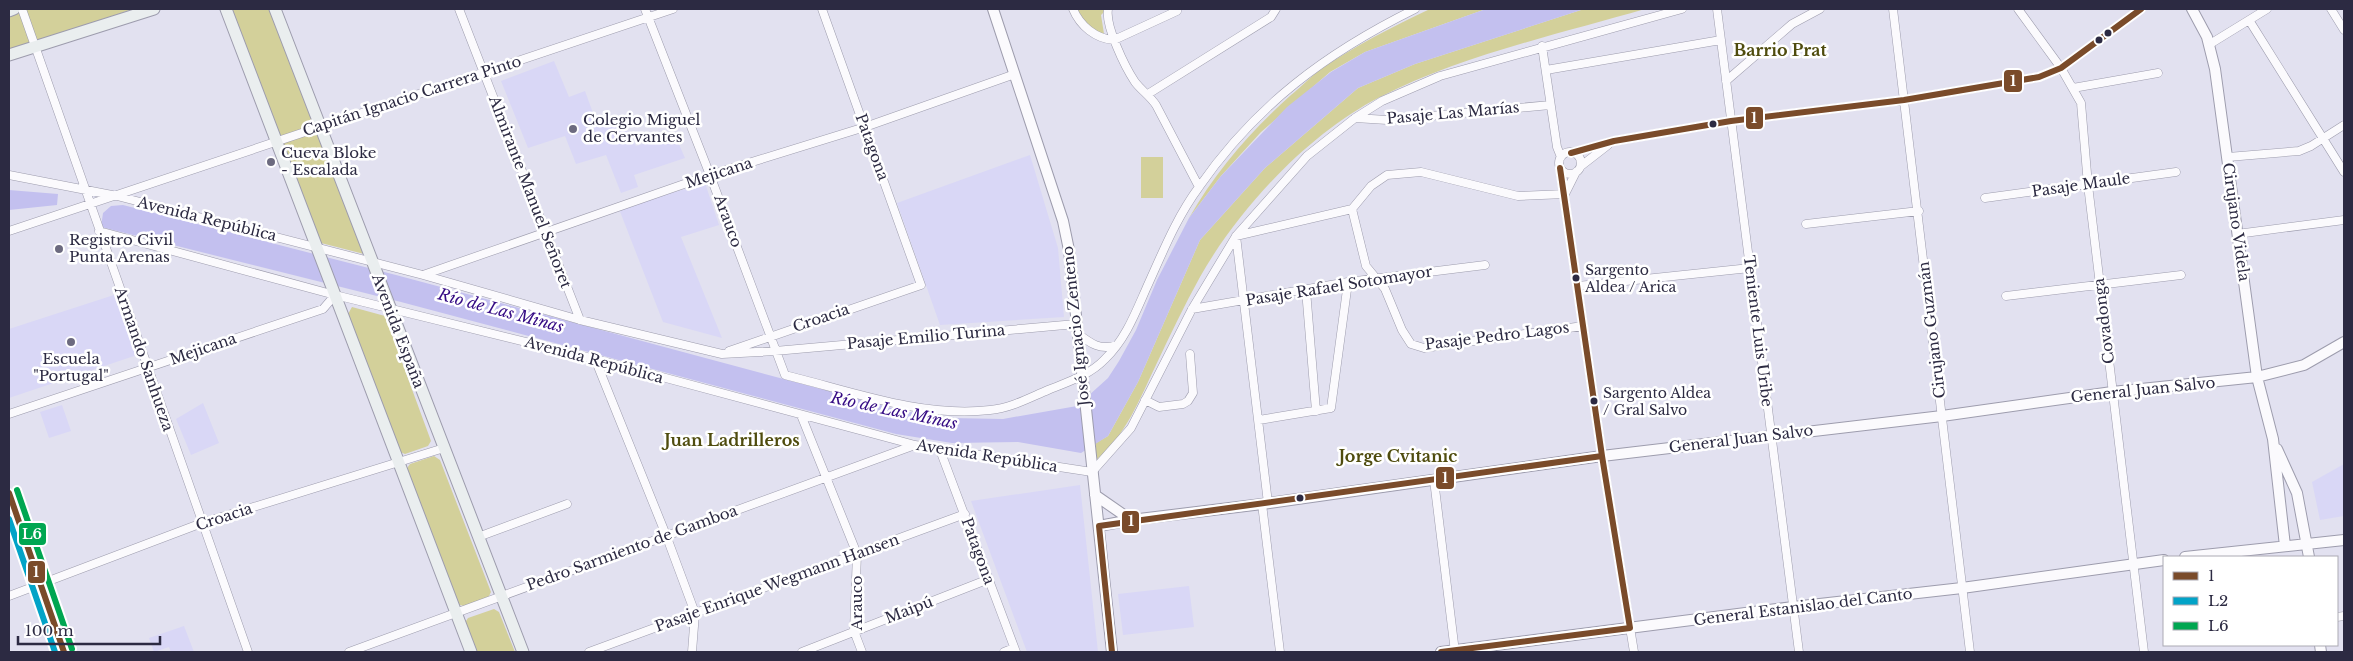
<svg xmlns="http://www.w3.org/2000/svg" width="2353" height="661" font-family="'Libre Baskerville',serif">
  <style>
    .built { fill: #d9d7f6 }
    .green { fill: #d3d09a }
    .water { fill: #c3c0ef }
    .lines { fill: none; stroke-linecap: round; stroke-linejoin: round }
    .minor-casing { stroke: #9d9cad; stroke-width: 9 }
    .tertiary-casing { stroke: #9d9cad; stroke-width: 12 }
    .secondary-casing { stroke: #9d9cad; stroke-width: 13 }
    .minor { stroke: #fbfafd; stroke-width: 8 }
    .tertiary { stroke: #fbfafd; stroke-width: 10 }
    .secondary { stroke: #eaeeef; stroke-width: 11 }
    .bus-1-casing { stroke: #fff; stroke-width: 10 }
    .bus-2-casing { stroke: #fff; stroke-width: 10 }
    .bus-3-casing { stroke: #fff; stroke-width: 10 }
    .bus-1 { stroke: #7a4b2a; stroke-width: 6 }
    .bus-2 { stroke: #02a3c7; stroke-width: 6 }
    .bus-3 { stroke: #00a651; stroke-width: 6 }
    .bus-dot { fill: #2c2a42; stroke: #fff; stroke-width: 2 }
    .poi-dot { fill: #6c6a7f; stroke: #fff; stroke-width: 2 }
    .labels { text-anchor: middle; stroke-width: 5; stroke-linejoin: round; paint-order: stroke }
    .bus-label { font-size: 14px; fill: #2c2a42; stroke: #fff; text-anchor: start }
    .street-label { font-size: 15px; fill: #2c2a42; stroke: #fff }
    .poi-label { font-size: 15px; fill: #2c2a42; stroke: #fff; text-anchor: start }
    .neighbourhood-label { font-size: 16px; font-weight: bold; fill: #4f4c0e; stroke: #fff }
    .water-label { font-size: 16px; font-style: italic; fill: #350b84; stroke: #fff }
    .line-badge { stroke: #fff; stroke-width: 2 }
    .badge-label { font-size: 14px; text-anchor: middle; font-weight: bold; fill: #fff }
  </style>
  <rect width="100%" height="100%" fill="#e2e1f0"/>
  <path class="built" d="M554,61L569,97L585,91L597,124L618,118L636,146L675,135L685,158L634,175L638,187L621,193L606,155L576,164L565,136L528,148L501,81Z
    M1030,155L1058,248L1064,317L940,325L897,203Z
    M705,183L719,225L681,237L722,338L663,322L619,209Z
    M117,294L137,355L9,398V329Z
    M203,403L219,443L191,455L176,419Z
    M62,405L71,431L49,438L40,412Z
    M2344,464V516L2320,520L2312,482Z
    M1080,485L1098,652H1027L971,501Z
    M1189,586L1194,627L1123,635L1118,594Z
    M184,626L194,652H171L169,647L154,652L149,638Z"/>
  <path class="green" d="M13,9H133L9,51V10Z
    M232,9H269L364,254L321,243Z
    M1073,9H1107L1101,15L1105,40L1091,32Z
    M1430,9H1486L1365,52L1330,72L1261,132L1221,176L1189,218C1216,171 1250,132 1291,95C1301,87 1310,77 1320,70C1354,46 1392,27 1430,9Z
    M1584,9H1645C1559,34 1460,56 1380,97C1309,133 1239,208 1200,277C1184,306 1170,335 1156,365C1140,398 1126,436 1096,460V443L1108,436L1138,382L1200,240L1265,168L1358,88L1415,64Z
    M1141,157H1163V198H1141Z
    M352,307L385,316L431,441L428,446L405,454L398,451L348,314Z
    M434,456L440,460L491,592L488,598L464,606L456,604L405,471L410,464Z
    M494,609L499,612L515,652H475L464,624L468,618Z"/>
  <path class="water" d="M1486,9H1584L1415,64L1358,88L1265,168L1200,240L1138,382L1108,436L1081,453L1018,442L952,443L896,434L401,302L101,227L103,213L111,206L123,205L396,275L903,411L950,418L1003,419L1077,406L1108,378L1119,361L1136,330L1157,280L1189,218L1221,176L1287,107L1331,72L1365,52Z
    M9,190L58,194L57,205L9,210Z"/>
  <g class="lines">
    <g class="minor-casing">
      <path id="minor" d="M22,9L248,652
        M459,9L580,320
        M645,9L710,175L785,375C850,391 922,418 990,410C1011,408 1029,398 1048,390C1068,382 1090,375 1105,359C1125,340 1135,314 1146,289C1162,254 1176,218 1199,187C1256,105 1326,53 1415,9
        M1073,9C1080,26 1096,39 1114,40L1177,11
        M1108,9C1105,26 1125,67 1135,82C1141,90 1150,96 1156,105L1199,187
        M1717,9L1799,652
        M1893,9L1970,652
        M2018,9L2061,68L2081,103L2088,185L2144,652
        M2331,9L2344,30
        M2249,20L2344,172
        M2210,44L2267,9
        M1542,46L1557,147L1561,157
        M1546,70L1721,40
        M1726,81L1792,24L1820,9
        M2073,88L2158,73
        M1148,94L1271,17L1276,9
        M1355,118L1387,120L1550,105
        M1559 163a11 11 0 1 1 22 0a11 11 0 1 1-22 0Z
        M1571,153L1614,141L1731,121L1904,100L2039,77L2061,68L2141,9
        M2228,157L2299,151L2311,146L2344,125
        M1581,166L1608,145
        M1560,168L1602,456L1634,652
        M9,175L117,196L423,275L580,320L722,354L775,351L1076,324
        M1565,194L1576,172
        M1985,198L2176,172
        M1352,209L1366,266L1385,289L1402,330L1411,344L1424,348L1583,326
        M1806,224L1919,211
        M9,231L673,9
        M99,231L335,295L595,359L915,445L1092,472L1131,428L1192,309L1236,236L1307,156L1355,118L1382,101L1440,76L1682,9
        M2237,234L2344,220
        M423,275L710,175L865,127L1015,74
        M1578,286L1750,268
        M1306,290L1316,411
        M2006,296L2181,275
        M1192,309L1348,282L1485,265
        M1077,333C1090,343 1100,351 1117,345
        M729,351L921,285L822,9
        M595,359L666,535L695,613L692,652
        M1145,400L1159,407L1183,404L1188,401L1193,393L1190,354
        M9,414L323,309L335,295
        M801,415L857,554L854,631L862,652
        M1259,420L1331,408L1348,282
        M940,450L1016,652
        M1434,480L1455,652
        M9,493L64,652
        M1268,503L1236,236L1352,209L1371,186L1387,175L1421,172L1518,196L1565,194
        M1262,504L1280,652
        M478,537L567,504
        M9,596L202,523L444,448
        M2337,617L2344,616
        M349,652L915,445
        M589,652L965,514
        M802,652L989,579
        M1004,652L1014,648"/>
    </g>
    <g class="tertiary-casing">
      <path id="tertiary" d="M993,9L1063,221L1069,250L1112,652
        M2192,9L2207,37L2215,69L2257,377L2273,439L2285,546
        M2277,449L2297,493L2309,557
        M1095,495L1131,520
        M1099,526L1131,520L1262,504L1602,456L1942,416L2112,392L2257,377L2304,365L2344,342
        M2185,557L2344,540
        M2320,645L2321,652
        M1441,652L1793,607L1962,588L2164,560"/>
    </g>
    <g class="secondary-casing">
      <path id="secondary" d="M226,9L471,652
        M275,9L523,652
        M9,11L14,9
        M9,55L154,9"/>
    </g>
    <use href="#minor" class="minor"/>
    <use href="#tertiary" class="tertiary"/>
    <use href="#secondary" class="secondary"/>
    <g class="bus-1-casing">
      <path id="bus-1" d="M1571,153L1614,141L1731,121L1904,100L2039,77L2061,68L2141,9
        M9,493L64,652
        M1112,652L1099,526L1602,456
        M1441,652L1630,628L1602,456L1560,168"/>
    </g>
    <g class="bus-2-casing">
      <path id="bus-2" d="M9,519L55,652"/>
    </g>
    <g class="bus-3-casing">
      <path id="bus-3" d="M17,490L72,649"/>
    </g>
    <use href="#bus-1" class="bus-1"/>
    <use href="#bus-2" class="bus-2"/>
    <use href="#bus-3" class="bus-3"/>
  </g>
  <g class="bus-dot">
    <circle cx="2108" cy="33" r="4.5"/>
    <circle cx="2099" cy="40" r="4.5"/>
    <circle cx="1713" cy="124" r="4.5"/>
    <circle cx="1576" cy="278" r="4.5"/>
    <circle cx="1594" cy="401" r="4.5"/>
    <circle cx="1300" cy="498" r="4.5"/>
  </g>
  <g class="poi-dot">
    <circle cx="573" cy="129" r="5"/>
    <circle cx="271" cy="162" r="5"/>
    <circle cx="59" cy="249" r="5"/>
    <circle cx="71" cy="342" r="5"/>
  </g>
  <g class="labels">
    <g class="bus-label">
      <text x="1585" y="275">Sargento<tspan x="1585" dy="17">Aldea / Arica</tspan></text>
      <text x="1603" y="398">Sargento Aldea<tspan x="1603" dy="17">/ Gral Salvo</tspan></text>
    </g>
    <g class="street-label">
      <text transform="translate(412 96) rotate(-18)" y="5">Capitán Ignacio Carrera Pinto</text>
      <text transform="translate(1453 113) rotate(-5)" y="5">Pasaje Las Marías</text>
      <text transform="translate(872 147) rotate(70)" y="5">Patagona</text>
      <text transform="translate(719 173) rotate(-18)" y="5">Mejicana</text>
      <text transform="translate(2081 185) rotate(-8)" y="5">Pasaje Maule</text>
      <text transform="translate(530 192) rotate(69)" y="5">Almirante Manuel Señoret</text>
      <text transform="translate(207 219) rotate(14)" y="5">Avenida República</text>
      <text transform="translate(728 221) rotate(70)" y="5">Arauco</text>
      <text transform="translate(2236 222) rotate(82)" y="5">Cirujano Videla</text>
      <text transform="translate(1339 286) rotate(-9)" y="5">Pasaje Rafael Sotomayor</text>
      <text transform="translate(821 318) rotate(-19)" y="5">Croacia</text>
      <text transform="translate(2104 321) rotate(-97)" y="5">Covadonga</text>
      <text transform="translate(1076 326) rotate(-96)" y="5">José Ignacio Zenteno</text>
      <text transform="translate(1932 330) rotate(-97)" y="5">Cirujano Guzmán</text>
      <text transform="translate(398 331) rotate(69)" y="5">Avenida España</text>
      <text transform="translate(1758 331) rotate(83)" y="5">Teniente Luis Uribe</text>
      <text transform="translate(1497 336) rotate(-7)" y="5">Pasaje Pedro Lagos</text>
      <text transform="translate(926 337) rotate(-5)" y="5">Pasaje Emilio Turina</text>
      <text transform="translate(203 349) rotate(-19)" y="5">Mejicana</text>
      <text transform="translate(144 359) rotate(71)" y="5">Armando Sanhueza</text>
      <text transform="translate(594 360) rotate(15)" y="5">Avenida República</text>
      <text transform="translate(2143 390) rotate(-6)" y="5">General Juan Salvo</text>
      <text transform="translate(1741 439) rotate(-7)" y="5">General Juan Salvo</text>
      <text transform="translate(987 456) rotate(9)" y="5">Avenida República</text>
      <text transform="translate(224 517) rotate(-18)" y="5">Croacia</text>
      <text transform="translate(632 548) rotate(-20)" y="5">Pedro Sarmiento de Gamboa</text>
      <text transform="translate(978 551) rotate(70)" y="5">Patagona</text>
      <text transform="translate(777 583) rotate(-20)" y="5">Pasaje Enrique Wegmann Hansen</text>
      <text transform="translate(857 603) rotate(-90)" y="5">Arauco</text>
      <text transform="translate(1803 607) rotate(-7)" y="5">General Estanislao del Canto</text>
      <text transform="translate(909 610) rotate(-21)" y="5">Maipú</text>
    </g>
    <g class="poi-label">
      <text x="583" y="125">Colegio Miguel<tspan x="583" dy="17">de Cervantes</tspan></text>
      <text x="281" y="158">Cueva Bloke<tspan x="281" dy="17">- Escalada</tspan></text>
      <text x="69" y="245">Registro Civil<tspan x="69" dy="17">Punta Arenas</tspan></text>
      <text x="71" y="364" text-anchor="middle">Escuela<tspan x="71" dy="17">"Portugal"</tspan></text>
    </g>
    <g class="neighbourhood-label">
      <text x="1780" y="56">Barrio Prat</text>
      <text x="732" y="446">Juan Ladrilleros</text>
      <text x="1398" y="462">Jorge Cvitanic</text>
    </g>
    <g class="water-label">
      <text transform="translate(501 310) rotate(15)" y="6">Río de Las Minas</text>
      <text transform="translate(894 410) rotate(12)" y="6">Río de Las Minas</text>
    </g>
  </g>
  <g class="line-badge">
    <rect x="2003" y="69" width="20" height="24" rx="5" fill="#7a4b2a"/>
    <rect x="1745" y="106" width="19" height="24" rx="5" fill="#7a4b2a"/>
    <rect x="1435" y="466" width="20" height="24" rx="5" fill="#7a4b2a"/>
    <rect x="1121" y="510" width="19" height="24" rx="5" fill="#7a4b2a"/>
    <rect x="18" y="522" width="29" height="24" rx="5" fill="#00a651"/>
    <rect x="27" y="560" width="19" height="24" rx="5" fill="#7a4b2a"/>
  </g>
  <g class="badge-label">
    <text x="2013" y="86">1</text>
    <text x="1754" y="123">1</text>
    <text x="1445" y="483">1</text>
    <text x="1131" y="526">1</text>
    <text x="32" y="539">L6</text>
    <text x="36" y="577">1</text>
  </g>
  <rect width="2353" height="661" fill="none" stroke="#2c2a42" stroke-width="20"/>
  <rect x="2163" y="556" width="175" height="90" fill="#ffffff" stroke="#abaab3"/>
  <rect x="2173" y="572" width="25" height="8" fill="#7a4b2a" stroke="#abaab3"/>
  <text x="2208" y="581" font-size="15" fill="#2c2a42">1</text>
  <rect x="2173" y="597" width="25" height="8" fill="#02a3c7" stroke="#abaab3"/>
  <text x="2208" y="606" font-size="15" fill="#2c2a42">L2</text>
  <rect x="2173" y="622" width="25" height="8" fill="#00a651" stroke="#abaab3"/>
  <text x="2208" y="631" font-size="15" fill="#2c2a42">L6</text>
  <path d="M18 636v8h142v-8" fill="none" stroke="#2c2a42" stroke-width="2.5"/>
  <text x="25" y="636" font-size="15" fill="#2c2a42" stroke="#ffffff" stroke-width="4" paint-order="stroke">100 m</text>
</svg>
